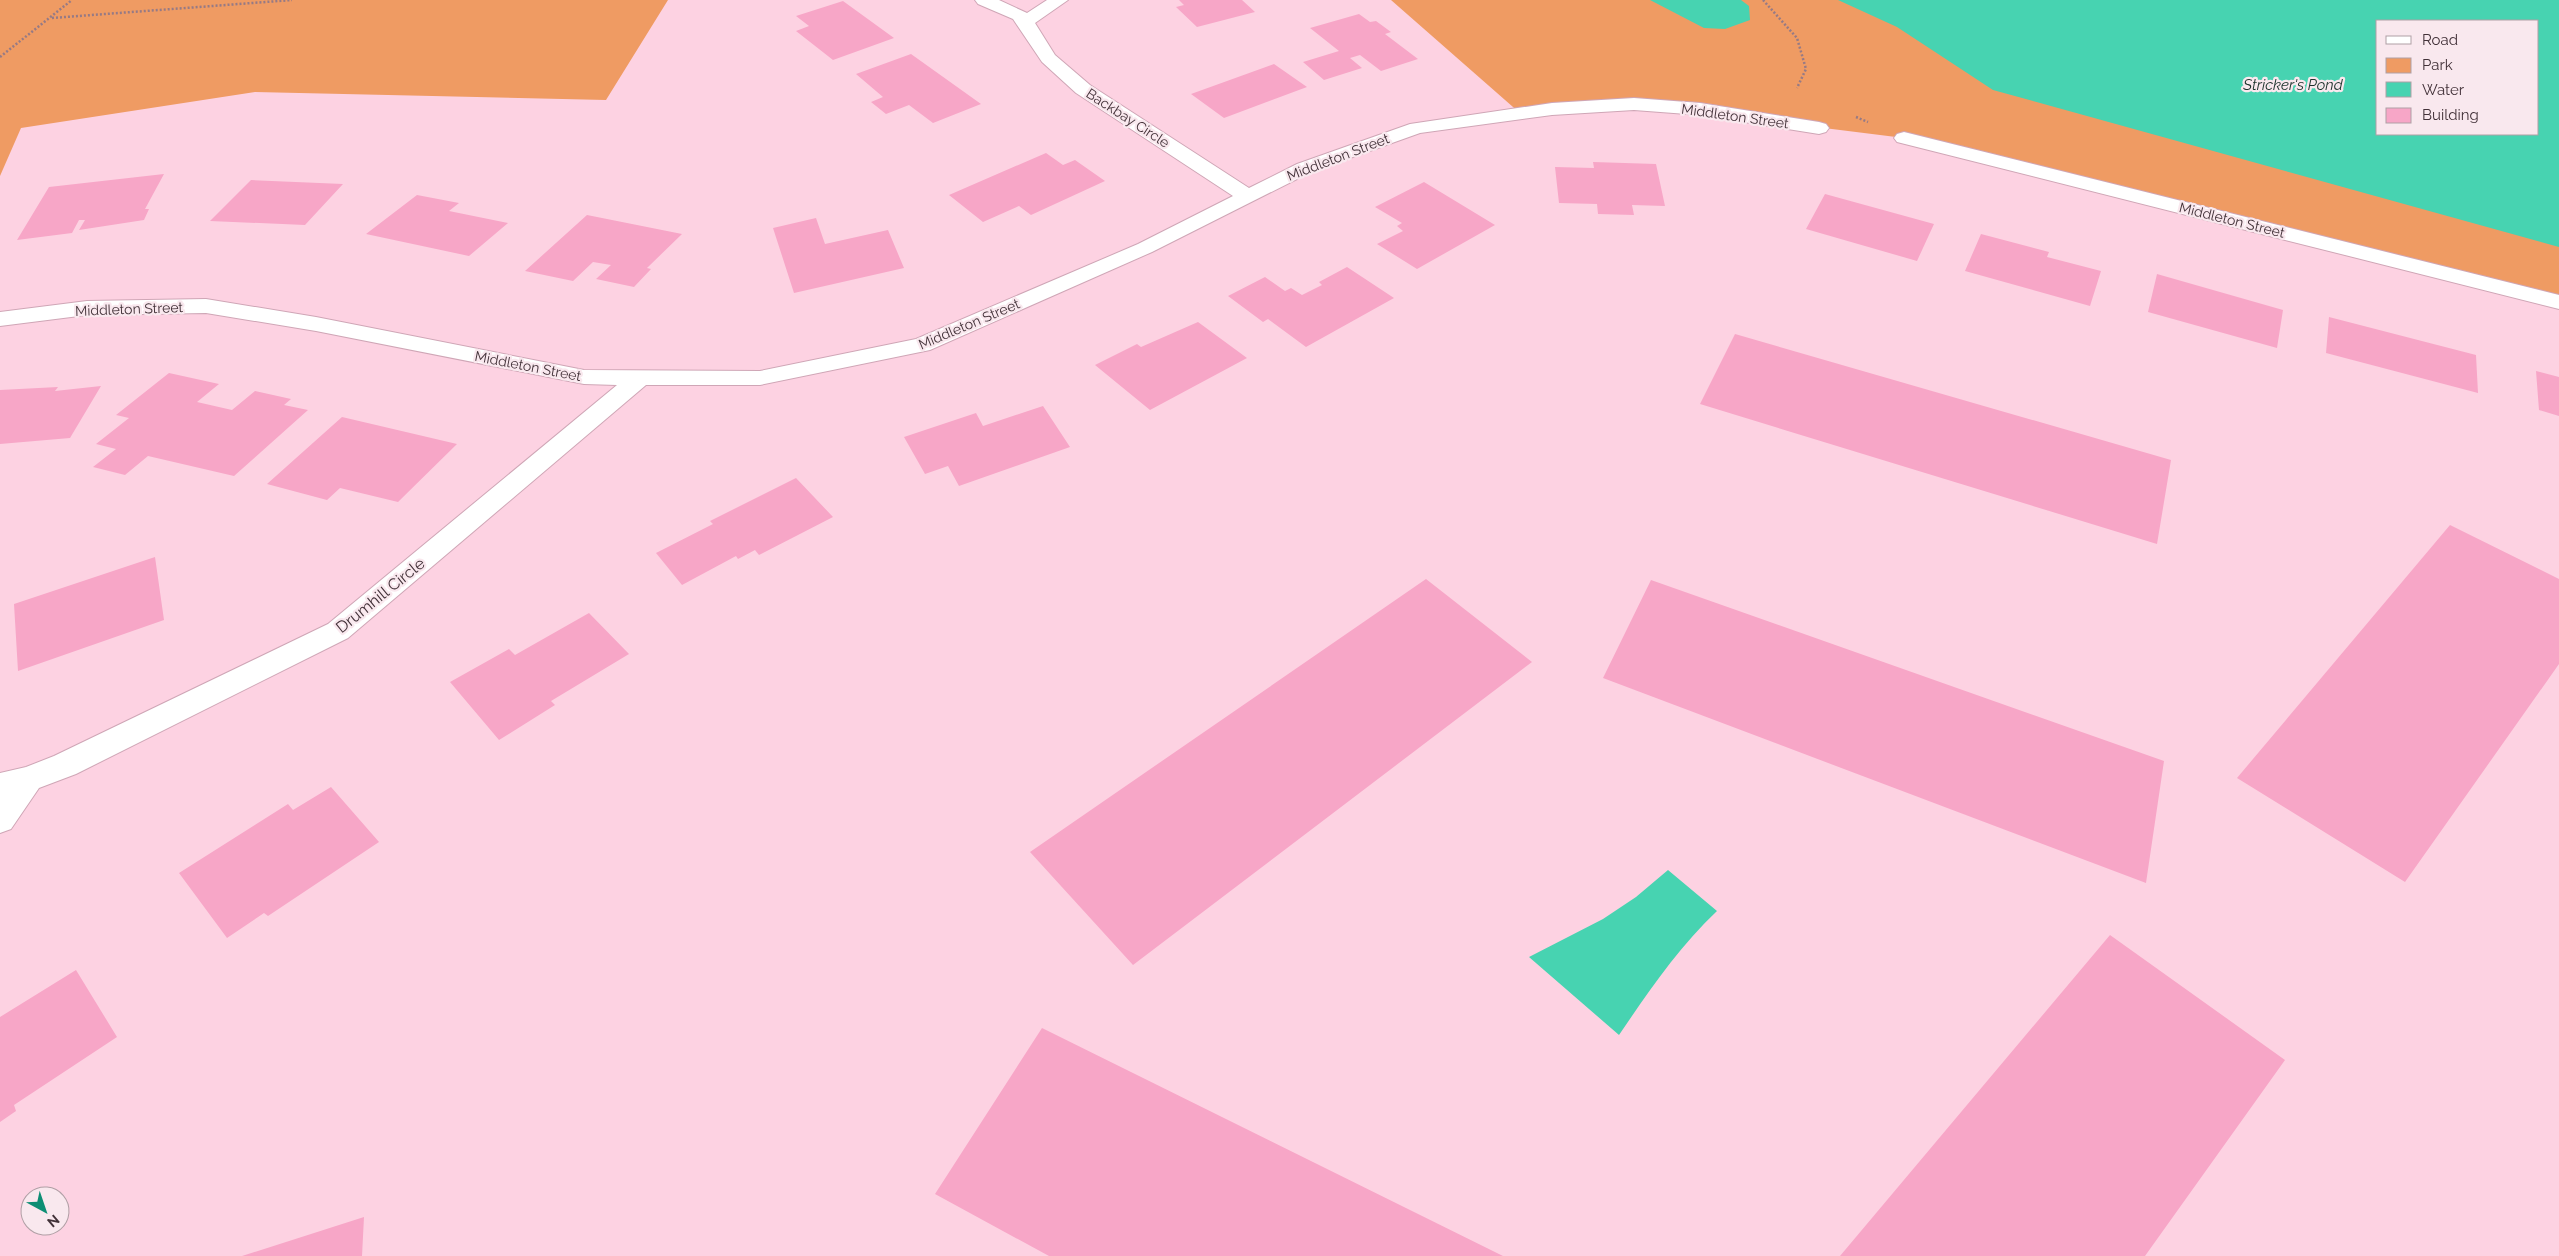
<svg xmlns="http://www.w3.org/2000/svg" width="2559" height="1256" font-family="Raleway,sans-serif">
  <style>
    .green { fill: #ef9b63; fill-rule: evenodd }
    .water { fill: #47d3b1; fill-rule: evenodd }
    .building { fill: #f7a6c7 }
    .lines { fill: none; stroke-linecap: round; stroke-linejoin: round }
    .minor-casing { stroke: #cfa6b6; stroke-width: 2 }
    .path { stroke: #967a85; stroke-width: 2.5; stroke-dasharray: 2 2; stroke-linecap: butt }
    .minor { fill: #fff; fill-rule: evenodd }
    .labels { text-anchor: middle; stroke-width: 4.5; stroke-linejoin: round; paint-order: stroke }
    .far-street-label { font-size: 14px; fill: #423138; stroke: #f9e8ee }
    .far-water-label { font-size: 15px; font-style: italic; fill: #1a312a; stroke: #f9e8ee }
    .street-label { font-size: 16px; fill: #423138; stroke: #f9e8ee }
  </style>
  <rect width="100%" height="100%" fill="#fdd2e2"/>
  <path class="green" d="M0,0H668L606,100L255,92L21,128L0,176Z
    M1391,0H2559V302L1904,138L1634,104L1521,114ZM2378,21H2538V134H2378Z"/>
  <path class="water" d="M1650,0H1741L1749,6L1750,20L1725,29L1704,28Z
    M1838,0H2559V247L1993,90L1897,27ZM2538,21V134H2378V21Z
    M1668,870L1717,911C1678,948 1649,991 1619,1035L1529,957L1603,919L1636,897Z"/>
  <path class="building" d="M1179,0H1242L1255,12L1197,27L1176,7L1184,5Z
    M843,1L894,38L833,60L796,31L809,26L796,16Z
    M1359,14L1370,22L1376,21L1391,32L1385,34L1418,59L1381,71L1360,55L1350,58L1362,68L1324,80L1303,62L1339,51L1310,28Z
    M911,54L981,104L933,123L909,105L886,114L871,102L883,97L856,74Z
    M1274,64L1307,87L1224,118L1191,94Z
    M1046,153L1063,165L1075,160L1105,181L1031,215L1019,206L983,222L949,195Z
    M1593,162L1656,164L1665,206L1632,205L1634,215L1598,214L1597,204L1559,203L1555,167L1594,168Z
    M164,174L145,209H149L144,220L79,230L85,220H79L72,233L17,240L49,187Z
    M251,180L343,184L305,225L210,221Z
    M1424,182L1495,225L1417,269L1377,244L1403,231L1397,226L1402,223L1375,207Z
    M1825,194L1934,224L1917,261L1806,229Z
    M417,195L459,203L449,211L508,223L469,256L366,234Z
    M587,215L682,234L647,268L651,269L634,287L596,279L611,265L593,262L573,281L525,271Z
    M816,218L825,244L888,230L904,268L794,293L773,228Z
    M1981,234L2049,252L2047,257L2101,271L2090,306L1965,271Z
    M1347,267L1394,298L1306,347L1268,319L1263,322L1228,296L1265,277L1285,291L1291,288L1302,295L1322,285L1319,282Z
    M2157,274L2283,310L2277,348L2148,312Z
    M2329,317L2476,355L2478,393L2326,353Z
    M1198,322L1247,358L1150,410L1095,365L1137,344L1141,347Z
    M1735,334L2171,460L2157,544L1700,404Z
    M2536,371L2559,377V416L2539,410Z
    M169,373L219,384L197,402L232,410L255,391L291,399L284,405L308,410L234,476L148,456L125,475L93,467L116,449L96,444L129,418L116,415Z
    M101,386L70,438L0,444V390L58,387L55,391Z
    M1043,406L1070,447L959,486L948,466L925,474L904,437L976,413L983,426Z
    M342,417L457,444L398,502L340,488L327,500L267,484Z
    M796,478L833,517L759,555L755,550L738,559L736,556L682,585L656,553L713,524L710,521Z
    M2450,525L2559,579V664L2405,882L2237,778Z
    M155,557L164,620L18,671L14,604Z
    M1426,579L1532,662L1133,965L1030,852Z
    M1651,580L2164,761L2146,883L1603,678Z
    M589,613L629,654L551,701L555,705L499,740L450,682L509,649L515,655Z
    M331,787L379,842L268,916L264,913L227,938L179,873L288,804L293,810Z
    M2110,935L2285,1060L2145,1256H1840Z
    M76,970L117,1037L14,1105L16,1111L0,1122V1017Z
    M1042,1028L1503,1256H1049L935,1194Z
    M364,1217L362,1256H242Z"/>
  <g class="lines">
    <g class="minor-casing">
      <path id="minor" d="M975,0H999L1027,13L1047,0H1068L1035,23L1055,55L1090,85L1249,188L1297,164L1410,124L1552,103L1634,98L1700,103L1819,122L1826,124L1829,128L1826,132L1819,134L1700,115L1634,110L1552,115L1420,133L1311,172L1152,252L930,350L760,385H646L348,638L76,774L39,788L11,829L0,833V773L26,767L54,756L328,624L617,385L584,384L316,331L206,313L87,315L0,326V312L87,301L206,299L316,317L584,370L760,371L916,339L1138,244L1233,196L1076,93L1042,62L1013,19L978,4Z
        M1904,132L2559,295V309L1897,142L1894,138L1897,134Z"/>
    </g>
    <path class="path" d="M1763,0L1797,38L1806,69L1797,88
      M52,18L292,0
      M0,57L72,0
      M1856,117L1868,122"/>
    <use href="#minor" class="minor"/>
  </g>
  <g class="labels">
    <g class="far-street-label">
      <text transform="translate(1735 116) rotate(8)" y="5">Middleton Street</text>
      <text transform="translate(1128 118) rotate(33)" y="5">Backbay Circle</text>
      <text transform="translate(1338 157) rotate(-21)" y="5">Middleton Street</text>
      <text transform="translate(2232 220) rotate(14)" y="5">Middleton Street</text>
      <text transform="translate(129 309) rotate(-2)" y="5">Middleton Street</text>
      <text transform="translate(969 324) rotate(-23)" y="5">Middleton Street</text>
      <text transform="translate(528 366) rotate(11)" y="5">Middleton Street</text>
    </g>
    <g class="far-water-label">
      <text x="2293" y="90">Stricker's Pond</text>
    </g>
    <g class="street-label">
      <text transform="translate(380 595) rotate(-39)" y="6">Drumhill Circle</text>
    </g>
  </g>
  <rect x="2376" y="20" width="162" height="115" fill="#f9e8ee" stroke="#b09fa5"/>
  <rect x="2386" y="36" width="25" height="8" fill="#ffffff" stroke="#b09fa5"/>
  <text x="2422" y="45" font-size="15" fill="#423138">Road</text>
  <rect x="2386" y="58" width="25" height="15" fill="#ef9b63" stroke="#b09fa5"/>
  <text x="2422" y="70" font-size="15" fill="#423138">Park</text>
  <rect x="2386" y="82" width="25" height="15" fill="#47d3b1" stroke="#b09fa5"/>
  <text x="2422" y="95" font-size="15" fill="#423138">Water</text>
  <rect x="2386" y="108" width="25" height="15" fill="#f7a6c7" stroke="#b09fa5"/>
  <text x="2422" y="120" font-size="15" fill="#423138">Building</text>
  <g transform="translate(45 1211) rotate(140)"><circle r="24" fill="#f9e8ee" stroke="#b09fa5"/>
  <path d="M0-4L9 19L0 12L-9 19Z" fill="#0d8e74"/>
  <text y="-8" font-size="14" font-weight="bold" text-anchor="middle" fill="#423138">N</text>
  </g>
</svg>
